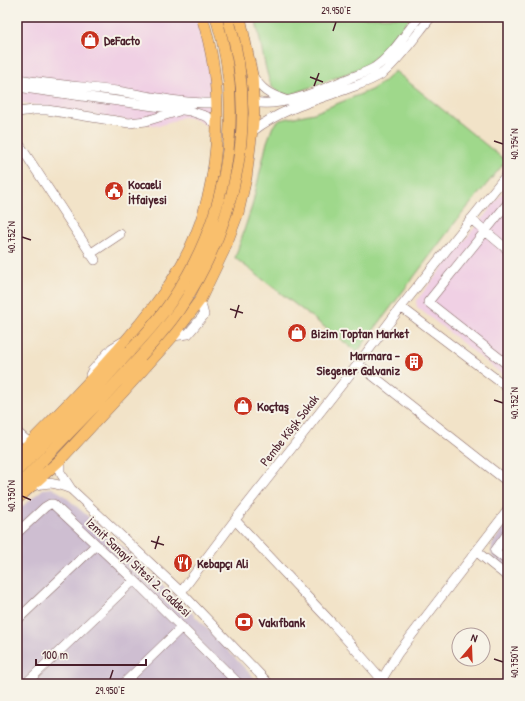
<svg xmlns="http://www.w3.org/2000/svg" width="525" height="701" font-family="'Patrick Hand',sans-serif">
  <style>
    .built { fill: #f0d0e4 }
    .industrial { fill: #cebed1 }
    .green { fill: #9fd88b; stroke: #747c5b }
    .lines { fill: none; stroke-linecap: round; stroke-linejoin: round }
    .minor-casing { stroke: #856462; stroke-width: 10 }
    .major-casing { stroke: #856462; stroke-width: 12 }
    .minor { stroke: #fff; stroke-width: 9 }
    .major { stroke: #f9bf6d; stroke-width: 11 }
    .major-bridge-casing { stroke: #856462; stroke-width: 12; stroke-linecap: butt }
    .major-bridge { stroke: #f9bf6d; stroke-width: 11 }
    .ticks { fill: none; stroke: #4a1f2b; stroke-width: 1.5 }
    .labels { text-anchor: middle; stroke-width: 4; stroke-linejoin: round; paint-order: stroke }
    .poi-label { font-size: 13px; font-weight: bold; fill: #4a1f2b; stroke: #f7f3e8; text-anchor: start }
    .street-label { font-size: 13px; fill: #4a1f2b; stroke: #f7f3e8 }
    .neatline { fill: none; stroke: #4a1f2b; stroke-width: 1.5 }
    .ticks-label { font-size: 10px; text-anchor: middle; fill: #4a1f2b }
  </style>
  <rect width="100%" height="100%" fill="#f7f3e8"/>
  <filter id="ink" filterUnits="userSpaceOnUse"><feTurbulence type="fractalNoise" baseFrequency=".025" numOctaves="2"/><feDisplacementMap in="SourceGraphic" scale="8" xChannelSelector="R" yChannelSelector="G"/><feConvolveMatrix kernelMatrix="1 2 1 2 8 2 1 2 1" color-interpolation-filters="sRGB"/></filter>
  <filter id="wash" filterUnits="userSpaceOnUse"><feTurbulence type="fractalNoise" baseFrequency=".012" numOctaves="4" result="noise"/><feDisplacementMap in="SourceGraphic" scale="16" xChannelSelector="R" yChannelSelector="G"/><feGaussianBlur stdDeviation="0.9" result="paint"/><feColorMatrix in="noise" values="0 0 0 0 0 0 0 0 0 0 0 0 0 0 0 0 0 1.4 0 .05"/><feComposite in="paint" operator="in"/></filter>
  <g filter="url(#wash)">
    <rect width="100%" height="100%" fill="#f2e3c8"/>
    <path class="built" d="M17,17H199L208,50L210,90L208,127L197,119L183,117L159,126L17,102Z
      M508,186V379L417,307L416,301Z"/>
    <path class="industrial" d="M52,488L61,493L119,543L192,613L260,684H17V511L43,489Z
      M508,520V571L494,561L491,553L492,545Z"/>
    <path class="green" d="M255,17H411L384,49L366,66L290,95C284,94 277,93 273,88C266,80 259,31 255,17Z
      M395,71L506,161L457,220L357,352L235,258L252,206L267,142L273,126L280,120L314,113L371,90L382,83Z"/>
  </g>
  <g filter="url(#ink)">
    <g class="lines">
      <g class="minor-casing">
        <path id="minor" d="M252,75C262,90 268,94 285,100
          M17,79C50,84 84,87 117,91C150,96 183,104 217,103
          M17,87L190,111L208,117L217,126
          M253,102C283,108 318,91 345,80C354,76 365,73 374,68C392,56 405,34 419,17
          M17,112L34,110H47L129,123L146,121L179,111
          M253,131C280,110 312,101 344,90C357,85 372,81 383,73C400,59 417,34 431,17
          M17,141L95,260
          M508,203L428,302L508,365
          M471,219L508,250
          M90,254L120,234
          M401,307L508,388
          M173,336L188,334L204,315L200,300
          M358,364L508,482
          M90,375L92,371L112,348L122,342
          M17,432L26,440L32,441
          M60,460V472L71,489L181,592L269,684
          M33,486C49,481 55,483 71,489
          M235,520L331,622L386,684
          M17,533L45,507L50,504H53L134,580L239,684
          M508,533L495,551L508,561
          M477,552L508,577
          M181,592L235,520L358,364L401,307L508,173
          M17,620L96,545
          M25,684L134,580
          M123,684L182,627
          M379,684L398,653L508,510"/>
      </g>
      <g class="major-casing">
        <path id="major" d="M17,456C51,422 85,387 117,351C139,325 162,299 179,269C222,196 227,97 202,17
          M17,471L83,403L130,351
          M17,487L95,406L140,357
          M17,499L60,460L123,392L173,336L200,300L224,250L238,213L246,178L254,114L252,75L240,17"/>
      </g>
      <use href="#minor" class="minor"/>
      <use href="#major" class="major"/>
      <g class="major-bridge-casing">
        <path id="major-bridge" d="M130,351C146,334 162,316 174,297C229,215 245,110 216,17
          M140,357C154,342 167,327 179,310C238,222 259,119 228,17"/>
      </g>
      <use href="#major-bridge" class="major-bridge"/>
    </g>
  </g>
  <path class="ticks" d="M333,31L336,22M310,77L323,82M314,86L319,73M494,141L503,144M22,237L31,240M230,309L243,313M235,318L239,305M494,400L503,403M22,496L31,500M151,541L164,545M155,549L159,536M494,659L503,662M110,679L113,670"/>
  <defs>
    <g id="shop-disc" transform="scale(1)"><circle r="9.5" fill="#c8321e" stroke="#f7f3e8"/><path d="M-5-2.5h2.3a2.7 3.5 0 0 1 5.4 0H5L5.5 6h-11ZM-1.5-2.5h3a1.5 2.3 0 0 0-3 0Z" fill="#fff"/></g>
    <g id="civic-disc" transform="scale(1)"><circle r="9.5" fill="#c8321e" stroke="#f7f3e8"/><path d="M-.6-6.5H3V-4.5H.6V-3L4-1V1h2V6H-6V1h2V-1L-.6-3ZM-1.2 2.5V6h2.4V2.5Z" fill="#fff"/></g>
    <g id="building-disc" transform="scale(1)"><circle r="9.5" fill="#c8321e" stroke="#f7f3e8"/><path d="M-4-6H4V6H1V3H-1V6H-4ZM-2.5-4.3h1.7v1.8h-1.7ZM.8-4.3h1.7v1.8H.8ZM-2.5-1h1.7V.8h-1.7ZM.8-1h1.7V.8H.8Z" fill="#fff"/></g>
    <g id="restaurant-disc" transform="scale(1)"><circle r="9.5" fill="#c8321e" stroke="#f7f3e8"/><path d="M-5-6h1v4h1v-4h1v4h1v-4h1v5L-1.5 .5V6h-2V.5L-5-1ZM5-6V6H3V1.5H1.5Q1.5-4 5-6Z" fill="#fff"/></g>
    <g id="bank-disc" transform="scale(1)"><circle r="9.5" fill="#c8321e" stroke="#f7f3e8"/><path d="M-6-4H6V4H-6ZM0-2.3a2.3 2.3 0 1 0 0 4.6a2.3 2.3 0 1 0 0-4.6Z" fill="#fff"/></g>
  </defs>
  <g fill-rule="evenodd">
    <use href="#shop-disc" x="90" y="40"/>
    <use href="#civic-disc" x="114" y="191"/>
    <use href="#shop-disc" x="297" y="333"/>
    <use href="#building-disc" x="414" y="362"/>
    <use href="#shop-disc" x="243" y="406"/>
    <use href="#restaurant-disc" x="183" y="563"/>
    <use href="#bank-disc" x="244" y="622"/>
  </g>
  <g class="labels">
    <g class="poi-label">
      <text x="104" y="45">DeFacto</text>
      <text x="128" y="189">Kocaeli<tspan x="128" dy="15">İtfaiyesi</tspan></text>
      <text x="311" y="338">Bizim Toptan Market</text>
      <text x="400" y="360" text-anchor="end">Marmara -<tspan x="400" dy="15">Siegener Galvaniz</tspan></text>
      <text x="257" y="411">Koçtaş</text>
      <text x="197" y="568">Kebapçı Ali</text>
      <text x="258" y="627">Vakıfbank</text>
    </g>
    <g class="street-label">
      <text transform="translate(289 430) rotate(-52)" y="5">Pembe Köşk Sokak</text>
      <text transform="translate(139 567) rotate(43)" y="5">İzmit Sanayi Sitesi 2. Caddesi</text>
    </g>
  </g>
  <rect width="525" height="701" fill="none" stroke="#f7f3e8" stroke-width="44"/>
  <g transform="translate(471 647) rotate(19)"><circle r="19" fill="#f7f3e8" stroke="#b29e9c"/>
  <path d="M0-3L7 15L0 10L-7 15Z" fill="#c8321e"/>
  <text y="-6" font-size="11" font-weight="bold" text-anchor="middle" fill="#4a1f2b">N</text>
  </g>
  <path d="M36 659v6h110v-6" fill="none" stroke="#4a1f2b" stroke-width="2"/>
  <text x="42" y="659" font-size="12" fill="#4a1f2b" stroke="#f7f3e8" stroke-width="3" paint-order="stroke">100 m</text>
  <rect x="22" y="22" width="481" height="657" class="neatline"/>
  <g class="ticks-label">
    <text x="336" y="14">29.950°E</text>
    <text transform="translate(514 144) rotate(-90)" y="4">40.754°N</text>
    <text transform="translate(11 237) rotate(-90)" y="4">40.752°N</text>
    <text transform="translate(514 403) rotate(-90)" y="4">40.752°N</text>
    <text transform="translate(11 496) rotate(-90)" y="4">40.750°N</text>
    <text transform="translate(514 662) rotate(-90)" y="4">40.750°N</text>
    <text x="110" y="694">29.950°E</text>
  </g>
</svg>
